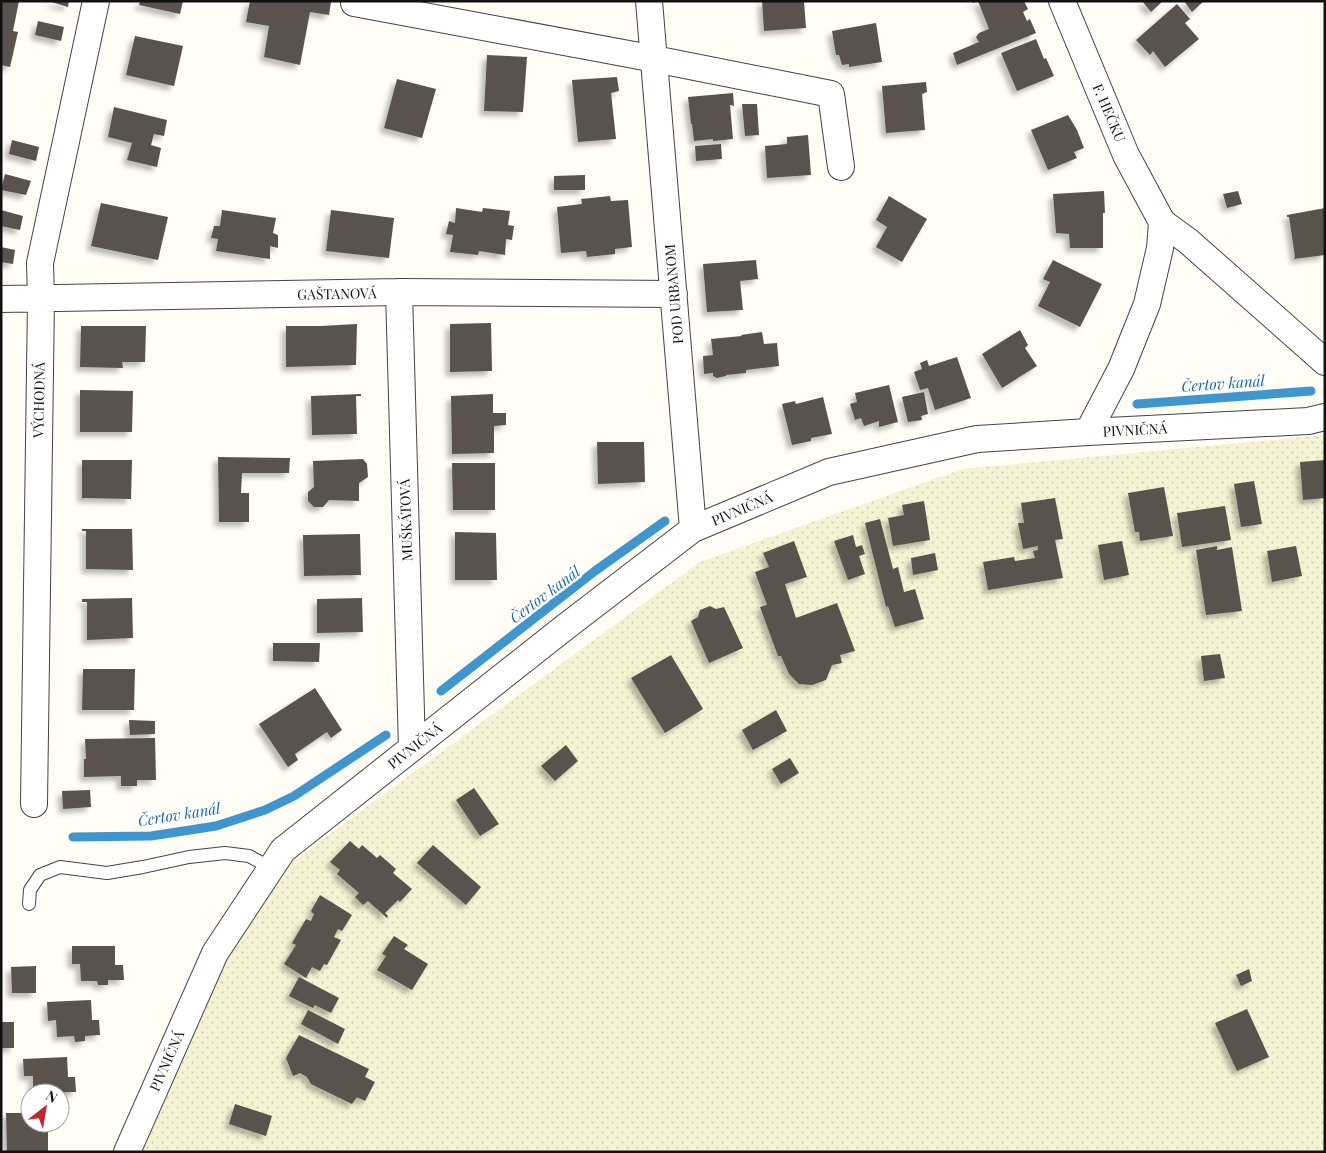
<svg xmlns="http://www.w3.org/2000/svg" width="1326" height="1153" font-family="'Playfair Display',serif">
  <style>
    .farmland { fill: url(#farmland-dots) }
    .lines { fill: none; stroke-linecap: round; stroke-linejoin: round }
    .stream { stroke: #3f96cf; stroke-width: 9 }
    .building { fill: #5a524d; filter: url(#shadow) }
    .service-casing { stroke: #444; stroke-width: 14 }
    .minor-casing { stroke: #444; stroke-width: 28 }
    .service { stroke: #fff; stroke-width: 12 }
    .minor { stroke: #fff; stroke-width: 26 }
    .labels { text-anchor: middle; stroke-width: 5; stroke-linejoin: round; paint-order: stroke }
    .street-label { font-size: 14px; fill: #111; stroke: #fff }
    .water-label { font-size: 15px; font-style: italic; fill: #1768a6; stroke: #fff }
  </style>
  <defs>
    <pattern id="farmland-dots" width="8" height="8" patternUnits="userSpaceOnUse" patternTransform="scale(1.25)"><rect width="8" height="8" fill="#f6f3d4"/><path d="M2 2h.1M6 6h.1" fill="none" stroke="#d2cfb5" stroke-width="1.8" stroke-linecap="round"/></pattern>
    <filter id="shadow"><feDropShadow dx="-4.5" dy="4.5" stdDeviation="2.5" flood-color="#0004"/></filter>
  </defs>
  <rect width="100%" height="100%" fill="#fffdf5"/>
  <path class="farmland" d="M1325,435V1152H138L220,962L293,861L700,562L962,469Z"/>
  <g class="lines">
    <path class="stream" d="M1137,404L1311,391
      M441,691L595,571L665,521
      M73,837L151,836L216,826L265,810L294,796L386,735"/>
  </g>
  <path class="building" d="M1,1H19L13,31L18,32L10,67L1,65Z
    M48,1H69L68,7Z
    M140,1H183L180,14L139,5Z
    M250,1H328L331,2L329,15L310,12L300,65L264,57L269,26L246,22Z
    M762,1H804L806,28L764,31Z
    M972,1H1024L1028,9L1023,12L1027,21L1030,19L1036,33L957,65L953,53L979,42L976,37L979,33L989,29L978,1L973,3Z
    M1142,1H1163L1151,12Z
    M1184,1H1204L1192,12Z
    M1177,4L1190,19L1185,23L1199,39L1165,67L1153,51L1150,55L1136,40Z
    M38,21L64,27L61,41L35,35Z
    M876,23L882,62L849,67V64L842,65L839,55H836L832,31Z
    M135,36L183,46L174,86L126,75Z
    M1036,39L1044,59L1046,58L1054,76L1017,91L1001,53Z
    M487,55L527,57L523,112L484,111Z
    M617,77L619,91L611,93L616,139L578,142L572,80Z
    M397,79L436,89L422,138L384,128Z
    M926,82L927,92L922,94L925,130L886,133L882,86Z
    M733,93L734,106L730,105L733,139L713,141V139L694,141L692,124H691L688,97Z
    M742,104H757L759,135L745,136Z
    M114,107L167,120L164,136L154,134L151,145L161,148L157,167L127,160L132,143L108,137Z
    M1068,115L1077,130L1084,148L1074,152L1077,158L1048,170L1031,130Z
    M808,135L811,175L767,178L765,146L787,144V137Z
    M12,140L39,147L36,161L9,154Z
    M721,144L722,159L696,161L695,146Z
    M5,174L31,181L26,195L1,190Z
    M585,175V190H554V176Z
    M1104,191L1105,213H1103V248H1070L1069,234L1056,233L1053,194Z
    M1238,191L1242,204L1227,208L1223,194Z
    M610,196L611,201L628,200L632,247L615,249V254L587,257L586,251L561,253L557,207L582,204L581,199Z
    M889,196L927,219L902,262L876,247L887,227L876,220Z
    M101,203L168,217L158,260L91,246Z
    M456,208L482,212L483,208L510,211L508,225L514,226L512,240L506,239L505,255L479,251L478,255L450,252L453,235L446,234L449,221L455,223Z
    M1325,208V255L1294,259L1295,257L1289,217H1287V215Z
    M1,210L23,216L20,230L1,226Z
    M222,210L276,218L273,233L278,235V248L270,246V259L216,251L218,239L211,238L214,226H220Z
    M331,210L394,218L389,258L326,251Z
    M1,247L15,250L13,264L1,262Z
    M756,260L758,279L740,281L743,310L707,312L703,264Z
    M1053,260L1102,284L1080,327L1038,306L1050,282L1043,279Z
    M491,323L492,371L450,372V324Z
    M357,324L356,365L286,367V326H321Z
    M81,326H146L145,362H122L123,368L80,367Z
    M1020,330L1028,345L1025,348L1037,366L1002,388L982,354Z
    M762,332L764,344L777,343L779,366L746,370V373L726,375V376L717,378L713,376V373L704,374L703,356L713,355L711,339L742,336L741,335Z
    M957,357L971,398L935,410L928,388L920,390L914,372L922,369L920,363L927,360L929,366Z
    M889,385L898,422L879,427V421L864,426L861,418L855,420L850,404L857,402L855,393Z
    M80,390L133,391L132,432H80Z
    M924,392L928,414L921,416L922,420L908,422L902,397Z
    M361,394V396H356L357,434L312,435L311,396Z
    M493,394V413H506V425L494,426V453L452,454L451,396Z
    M823,397L832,434L811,438V441L792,445L782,404L795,401L796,404Z
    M597,442H644L645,482L598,484Z
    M218,457L290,458L289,473H242L241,493H249V522H219Z
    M363,459L367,464L368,477L359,483V501L329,500L323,507H314L308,501V492L314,487L313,461Z
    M82,460H132L131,499L82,498Z
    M1325,460V498L1303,500L1300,462Z
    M452,463H495V510H453Z
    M1254,481L1262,524L1241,527L1234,484Z
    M1164,487L1173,536L1140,541L1139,532H1135L1128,493Z
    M1055,498L1063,539L1055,540L1063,578L988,590L983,562L1014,557L1015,561L1035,558L1033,551L1038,550V546L1023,549L1018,523H1024L1021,503Z
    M924,501L930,540L893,546L888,518L904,515L902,505Z
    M1225,506L1231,540L1182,547L1177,513Z
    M880,519L893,569L898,567L904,592L915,589L924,619L895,627L888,606L886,607L865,523Z
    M82,529H132L133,570L86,569V531H82Z
    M455,532L496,533L497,580H455Z
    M360,534L361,575L304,576L303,535Z
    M853,535L856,547L862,545L865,554L859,556L865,574L848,580L834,541Z
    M794,541L807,577L785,584L796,618L837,603L855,651L840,655L842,663L832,665L826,680L812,685L799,684L789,674L781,656H778L760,607L767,605L755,572L769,567L763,553Z
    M1122,541L1129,575L1104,580L1098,545Z
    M1217,546V550L1232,547L1242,611L1206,615L1196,550Z
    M1296,546L1302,576L1272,582L1267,551Z
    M935,553L938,570L913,575L911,558Z
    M132,598L133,638L87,640V602H82V599Z
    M362,598L363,632L317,633V599Z
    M710,606L716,609L724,607L743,648L709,663L691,621L698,617L700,610Z
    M273,643H320L319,662L273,661Z
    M1220,654L1225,678L1204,681L1201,656Z
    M671,655L703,709L665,733L631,678Z
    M83,669H135L134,710H82Z
    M315,688L342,730L331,738L327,732L295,754L298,760L288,767L259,724Z
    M776,710L787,731L753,750L742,730Z
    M129,720L155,721V734L130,735Z
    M155,738L156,780H137V786H121V776L84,777V759H86L85,739Z
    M566,745L578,761L555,781L541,766Z
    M790,758L799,773L781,784L772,769Z
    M474,788L499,824L480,836L456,800Z
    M90,790L91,807L63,809L62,791Z
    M350,841L359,849L362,845L377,858L380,855L396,869L393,873L412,889L400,902L398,900L385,913L388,916L387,918L368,901L363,905L355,897L359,893L337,874L340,870L330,862Z
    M433,845L481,887L466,905L417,863Z
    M320,895L352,915L342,931L338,929L334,937L341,940L327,965L324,964L320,971L312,967L306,978L284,964L296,945L292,943L306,919L311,921L314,914L311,911Z
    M394,936L408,945L404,949L428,964L412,990L377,970L386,956L382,954Z
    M72,946H115V965H123L124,980H108V985H98L97,981H81L80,964H72Z
    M36,966V993H12L11,967Z
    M1249,969L1252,981L1241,986L1236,975Z
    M299,977L339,998L331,1013L315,1005L313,1008L289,996Z
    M91,1000L92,1020H99L100,1035L85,1036V1041L75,1042L74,1036L57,1037L56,1020L48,1021L47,1002Z
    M1247,1009L1269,1057L1237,1071L1215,1023Z
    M308,1010L345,1029L338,1044L301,1024Z
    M1,1022H14V1048H2Z
    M299,1035L369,1069L365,1077L375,1082L365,1101L357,1097L352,1104L311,1084L307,1077L300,1073L293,1076L286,1058Z
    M67,1057L68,1077H75L76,1092L33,1093V1076H24L23,1059Z
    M235,1104L272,1116L266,1136L229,1124Z
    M6,1113H30V1123H48V1152H7Z"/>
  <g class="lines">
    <g class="service-casing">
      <path id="service" d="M29,904L30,890L40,875L60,867L107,873L143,867L189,857L225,853L249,856L271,868"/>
    </g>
    <g class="minor-casing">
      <path id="minor" d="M649,1L693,529
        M1062,1L1126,155L1162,222L1188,241L1325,362
        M354,3L634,55L831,94L841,167
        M399,292L412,748
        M1,299L399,292L674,294
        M1088,432L1121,369L1147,304L1160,248L1162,222
        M34,804L41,299L40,263L96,1
        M127,1152L215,953L283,850L564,628L693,529L829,472L977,439L1088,432L1308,421L1325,417"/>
    </g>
    <use href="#service" class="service"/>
    <use href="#minor" class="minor"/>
  </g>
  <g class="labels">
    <g class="street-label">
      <text transform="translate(1109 113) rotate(67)" y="5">F. HEČKU</text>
      <text transform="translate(337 294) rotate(-1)" y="5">GAŠTANOVÁ</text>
      <text transform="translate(674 294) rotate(-95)" y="5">POD URBANOM</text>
      <text transform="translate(39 400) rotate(-89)" y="5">VÝCHODNÁ</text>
      <text transform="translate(1135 430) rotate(-3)" y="5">PIVNIČNÁ</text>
      <text transform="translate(742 509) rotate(-23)" y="5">PIVNIČNÁ</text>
      <text transform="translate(406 520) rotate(-92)" y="5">MUŠKÁTOVÁ</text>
      <text transform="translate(415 746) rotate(-38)" y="5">PIVNIČNÁ</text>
      <text transform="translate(167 1061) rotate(-66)" y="5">PIVNIČNÁ</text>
    </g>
    <g class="water-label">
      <text transform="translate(1223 384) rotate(-4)" y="5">Čertov kanál</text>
      <text transform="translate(545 595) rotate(-37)" y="5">Čertov kanál</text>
      <text transform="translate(179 815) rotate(-9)" y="5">Čertov kanál</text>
    </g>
  </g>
  <rect width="1326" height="1153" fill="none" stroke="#111111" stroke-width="5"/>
  <g transform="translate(45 1108) rotate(31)"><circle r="24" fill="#ffffff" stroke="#a0a0a0"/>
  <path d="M0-4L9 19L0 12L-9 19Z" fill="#c4262e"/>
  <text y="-8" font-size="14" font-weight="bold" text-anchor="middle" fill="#111111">N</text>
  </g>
</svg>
